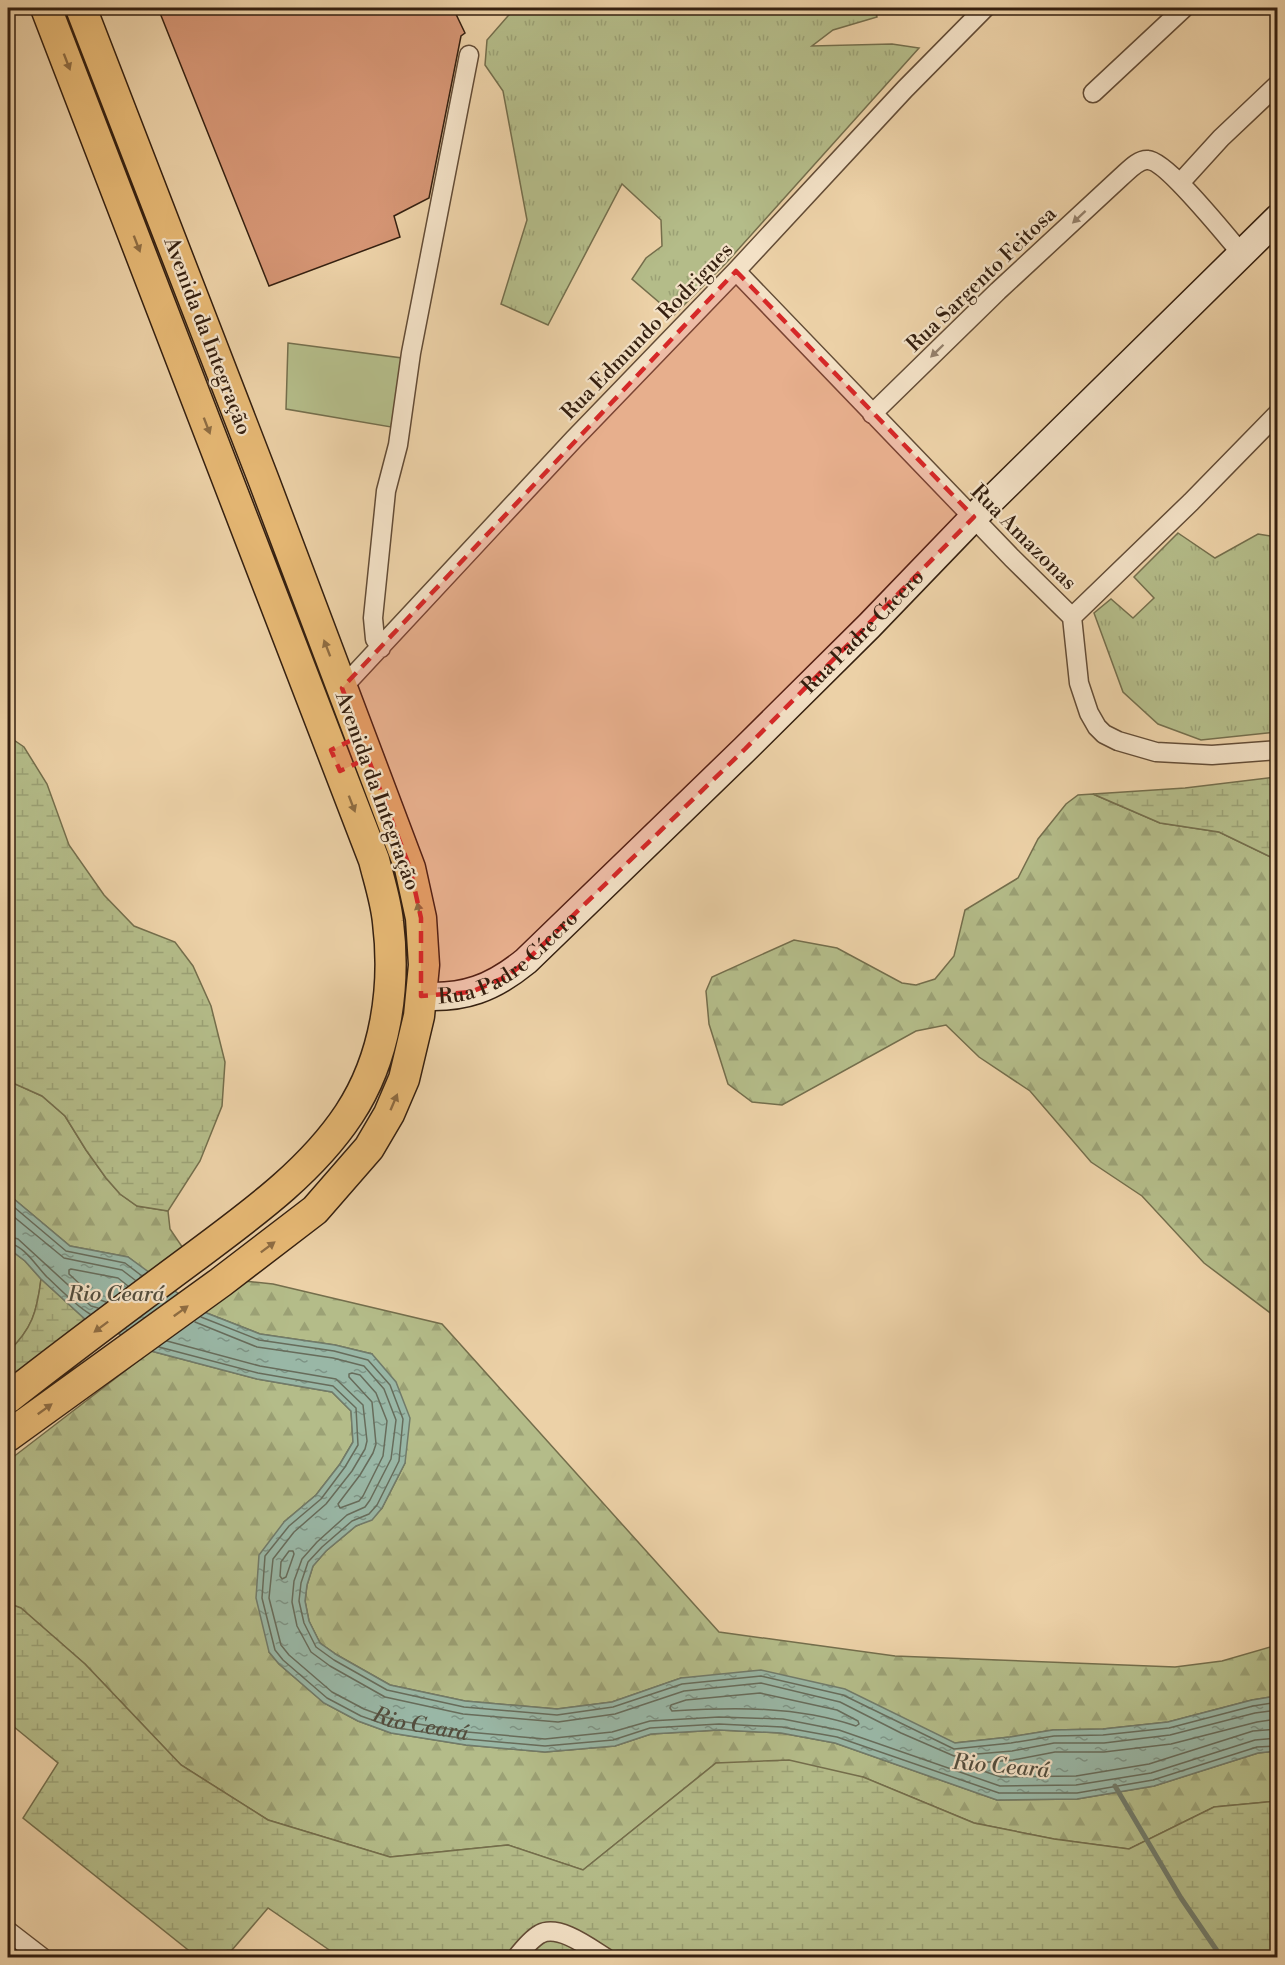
<svg xmlns="http://www.w3.org/2000/svg" width="1285" height="1965" font-family="'Libre Bodoni',serif">
  <style>
    .grass { fill: url(#grass-tufts); stroke: #746e4c; stroke-width: 1.5 }
    .forest { fill: url(#forest-firs); stroke: #746e4c; stroke-width: 1.5 }
    .wetland { fill: url(#wetland-marsh); stroke: #746e4c; stroke-width: 1.5 }
    .park { fill: #b4bc89; stroke: #746e4c; stroke-width: 1.5 }
    .water { fill: url(#water-ripples); stroke: #717b6a; stroke-width: 1.5 }
    .lines { fill: none; stroke-linecap: round; stroke-linejoin: round }
    .shore { stroke: #676c5b; stroke-width: 1.5 }
    .stream { stroke: #717b6a; stroke-width: 5 }
    .building { fill: #d59574; stroke: #352010; stroke-width: 1.5 }
    .street-casing { stroke: #634c36; stroke-width: 21 }
    .secondary-casing { stroke: #352010; stroke-width: 30 }
    .primary-casing { stroke: #352010; stroke-width: 33 }
    .street { stroke: #f3e1c6; stroke-width: 18 }
    .secondary { stroke: #f3e1c6; stroke-width: 27 }
    .primary { stroke: #e6b874; stroke-width: 30 }
    .oneway { fill: #8e6c42 }
    .oneway2 { fill: #94806b }
    .marked { fill: #d62828; fill-opacity: 0.2; stroke: #d62828; stroke-width: 4.5; stroke-dasharray: 12 8; stroke-linejoin: round }
    .labels { text-anchor: middle; stroke-width: 4.5; stroke-linejoin: round; paint-order: stroke }
    .street-label { font-size: 21px; fill: #352010; stroke: #f3e1c6 }
    .water-label { font-size: 22px; font-style: italic; fill: #534d3d; stroke: #f3e1c6 }
  </style>
  <defs>
    <pattern id="grass-tufts" width="24" height="20" patternUnits="userSpaceOnUse" patternTransform="scale(1.5)"><rect width="24" height="20" fill="#b4bc89"/><path d="M3 7l-1-3M5 7V3M7 7l1-3M15 17l-1-3M17 17v-4M19 17l1-3" fill="none" stroke="#9ba175"/></pattern>
    <pattern id="forest-firs" width="22" height="20" patternUnits="userSpaceOnUse" patternTransform="scale(1.5)"><rect width="22" height="20" fill="#b4bc89"/><path d="M5 1l3.5 6h-7zM16 11l3.5 6h-7z" fill="#9ba175"/></pattern>
    <pattern id="wetland-marsh" width="20" height="14" patternUnits="userSpaceOnUse" patternTransform="scale(1.5)"><rect width="20" height="14" fill="#b4bc89"/><path d="M1 5h8M5 5V1M11 12h8M15 12V8" fill="none" stroke="#9ba175"/></pattern>
    <pattern id="water-ripples" width="26" height="14" patternUnits="userSpaceOnUse" patternTransform="scale(1.5)"><rect width="26" height="14" fill="#99b7a6"/><path d="M2 4q2-2 4 0t4 0M15 11q2-2 4 0t4 0" fill="none" stroke="#7e9486"/></pattern>
  </defs>
  <rect width="100%" height="100%" fill="#ecd1a7"/>
  <filter id="stains"><feTurbulence type="fractalNoise" baseFrequency=".00333" numOctaves="4"/><feColorMatrix values="0 0 0 0 .2 0 0 0 0 .09 0 0 0 0 .02 0 0 0 .5 -.17"/></filter>
  <radialGradient id="worn" r=".72"><stop offset=".6" stop-color="#630" stop-opacity="0"/><stop offset="1" stop-color="#630" stop-opacity=".3"/></radialGradient>
  <path class="grass" d="M515,8H875L877,17L833,30L812,46L892,44L919,48L726,263L674,315L632,279L646,258L662,246L661,220L622,184L548,325L501,304L527,220L503,91L485,65L487,40Z
    M1178,533L1215,558L1258,534L1277,537V732L1201,740L1158,724L1123,692L1094,613L1111,599L1133,618L1154,598L1134,577Z"/>
  <path class="forest" d="M1093,794L1160,823L1219,832L1277,860V1318L1204,1263L1142,1196L1091,1162L1030,1091L979,1057L946,1025L916,1031L782,1105L752,1102L728,1084L709,1024L706,991L712,977L794,940L837,948L902,983L916,985L935,979L954,956L965,910L1018,878L1038,839L1066,804L1078,795Z
    M8,1076L15,1084L42,1096L65,1116L86,1150L106,1178L120,1194L137,1206L168,1211L170,1229L185,1251L151,1275L128,1257L70,1246L8,1194Z
    M8,1248L25,1261L41,1279C37,1312 32,1329 8,1352Z
    M244,1281L273,1284L442,1324L719,1632L895,1656L1175,1667L1222,1661L1277,1645V1696L1252,1700L1168,1722L1103,1729L1053,1730L1010,1737L954,1743L907,1721L681,1678L612,1702L557,1709L465,1701L390,1685L337,1655L320,1643L309,1621L305,1601L307,1585L313,1566L326,1551L356,1526L372,1519L382,1508L405,1463L372,1354L335,1345L260,1334L204,1312Z
    M151,1351L257,1379L332,1392L351,1411L353,1442L340,1464L316,1495L284,1522L269,1652L279,1664L324,1703L358,1721L391,1733L466,1745L545,1752L615,1746L651,1734L719,1730L781,1733L835,1743L997,1800L1077,1799L1154,1786L1258,1753L1277,1751V1801L1214,1807L1129,1849L1054,1839L974,1823L863,1777L716,1763L583,1870L508,1845L390,1857L268,1820L181,1765L85,1664L21,1609L8,1603V1461Z"/>
  <path class="wetland" d="M8,736L24,747L47,784L69,845L104,895L134,926L175,942L193,966L211,1006L225,1062L222,1106L200,1161L168,1211L137,1206L120,1194L106,1178L86,1150L65,1116L42,1096L15,1084L8,1076Z
    M1277,777V860L1219,832L1160,823L1093,794L1185,788Z
    M41,1279L86,1320L12,1380L8,1379V1352C32,1329 37,1312 41,1279Z
    M8,1603L21,1608L85,1664L181,1765L268,1820L390,1857L508,1845L583,1870L716,1763L789,1760L863,1777L974,1823L1054,1839L1129,1849L1214,1807L1277,1801V1957L341,1958L268,1908L226,1957H197L23,1818L58,1763L8,1722Z"/>
  <path class="park" d="M288,343L402,358L391,427L286,409Z"/>
  <path class="water" d="M8,1194L70,1246L128,1257L204,1312L260,1334L335,1345L372,1354L396,1382L410,1418L405,1463L382,1508L372,1520L356,1526L326,1551L313,1566L307,1585L305,1601L309,1621L320,1643L337,1655L390,1685L465,1701L557,1709L612,1702L681,1678L761,1670L845,1689L955,1743L1010,1737L1053,1730L1103,1729L1168,1722L1252,1700L1277,1696V1751L1258,1753L1154,1786L1077,1799L997,1800L835,1743L781,1733L719,1730L651,1734L615,1746L545,1752L466,1745L391,1733L358,1721L324,1703L279,1664L269,1652L256,1598L259,1555L284,1522L316,1495L340,1464L353,1442L351,1411L332,1392L257,1379L151,1351L97,1322L86,1320L41,1279L25,1261L8,1248Z"/>
  <g class="lines">
    <g class="shore">
      <path d="M8,1202L66,1251L125,1263L142,1276"/>
      <path d="M8,1212L64,1258L122,1270L135,1280"/>
      <path d="M8,1236L18,1239L91,1306L98,1308"/>
      <path d="M8,1243C24,1245 36,1266 47,1277C60,1289 75,1305 90,1314"/>
      <path d="M106,1302L95,1298L69,1274V1270L71,1269L118,1278L128,1286"/>
      <path d="M201,1317L259,1340L334,1351L368,1360L390,1385L403,1419L399,1461L377,1505L369,1514L352,1521L322,1547L308,1562L301,1583L299,1601L304,1623L316,1647L334,1660L387,1690L464,1707L557,1715L613,1707L682,1684L761,1676L843,1695L954,1749L1011,1743L1054,1736L1103,1735L1169,1728L1253,1706L1278,1702"/>
      <path d="M195,1322L257,1347L333,1358L364,1366L384,1389L396,1420L391,1459L370,1500L365,1507L347,1515L317,1542L302,1559L294,1581L292,1602L297,1626L311,1652L330,1666L385,1697L463,1714L558,1722L615,1714L684,1691L761,1683L840,1702L901,1733L954,1756L1012,1751L1054,1743H1104L1170,1735L1255,1713L1278,1710"/>
      <path id="s1" d="M167,1341L260,1366L336,1379L363,1405L367,1441L365,1449L352,1471L326,1504L294,1532L273,1559L269,1598L281,1645L289,1655L332,1692L364,1709L394,1720L467,1732L545,1739L612,1732L650,1721L719,1717L783,1719L839,1730L1000,1786L1076,1785L1151,1773L1255,1740L1278,1738"/>
      <path d="M159,1347L258,1373L333,1386L356,1408L358,1445L345,1467L321,1499L289,1526L265,1556L262,1598L275,1650L283,1660L327,1698L361,1716L392,1727L466,1739L545,1746L613,1740L650,1728L719,1724L782,1727L837,1737L999,1793H1077L1153,1780L1257,1747L1278,1746"/>
      <path d="M352,1373L360,1375L376,1393L387,1421L383,1456L363,1496L359,1501L340,1508L338,1504L360,1475L373,1453L376,1444L372,1402L349,1377V1374Z"/>
      <path d="M289,1551H293L294,1554L286,1577L282,1579L280,1576L281,1562Z"/>
      <path d="M760,1693L837,1710L858,1721L859,1724L856,1726C797,1706 734,1707 672,1711L670,1708L671,1705L686,1700Z"/>
      <path d="M1278,1719L1257,1722L1171,1744L1104,1752H1055L1013,1760L978,1763L976,1767L977,1769L1001,1777L1076,1776L1149,1764L1253,1731L1278,1729"/>
    </g>
    <path class="stream" d="M1115,1786L1181,1898L1222,1958"/>
  </g>
  <path class="building" d="M158,8H453L465,33L461,36L429,198L394,216L400,237L269,286Z"/>
  <g class="lines">
    <g class="street-casing">
      <path id="street" d="M1093,93L1184,8
        M1180,183L1221,138L1278,84
        M736,271L1012,558L1072,617L1079,683L1089,713L1097,727L1104,734L1118,741L1156,752L1212,755L1278,750
        M872,414L998,291L1121,177C1128,171 1138,159 1148,160C1167,161 1227,237 1242,254
        M1072,617L1191,502L1278,413
        M381,648L375,639L373,618L386,491L398,445L411,353L469,55
        M342,688L574,439L736,271L905,89L985,8
        M8,1931L43,1958
        M516,1958C523,1949 531,1939 540,1934C559,1924 590,1948 606,1958"/>
    </g>
    <g class="secondary-casing">
      <g id="secondary">
        <path id="s2" d="M421,996C464,999 493,988 526,961L745,749L869,626L974,517L1278,218"/>
      </g>
    </g>
    <g class="primary-casing">
      <path id="primary" d="M8,1398C69,1350 131,1304 193,1258C249,1216 310,1173 349,1114C386,1058 396,987 388,922C386,901 379,880 374,860L46,8
        M8,1436L221,1282L315,1210L369,1148L389,1114L404,1079L419,1016L424,965L421,918L410,868L264,481L81,8"/>
    </g>
    <use href="#street" class="street"/>
    <use href="#secondary" class="secondary"/>
    <use href="#primary" class="primary"/>
  </g>
  <defs><path id="oneway-solid" d="M-6-.8H1V-3.2L6.5 0L1 3.2V.8H-6Z" transform="scale(1.5)"/></defs>
  <g class="oneway">
    <use href="#oneway-solid" transform="translate(67 62) rotate(69)"/>
    <use href="#oneway-solid" transform="translate(137 244) rotate(69)"/>
    <use href="#oneway-solid" transform="translate(207 426) rotate(69)"/>
    <use href="#oneway-solid" transform="translate(327 648) rotate(-111)"/>
    <use href="#oneway-solid" transform="translate(352 804) rotate(69)"/>
    <use href="#oneway-solid" transform="translate(419 911) rotate(-101)"/>
    <use href="#oneway-solid" transform="translate(394 1102) rotate(-67)"/>
    <use href="#oneway-solid" transform="translate(268 1247) rotate(-37)"/>
    <use href="#oneway-solid" transform="translate(181 1311) rotate(-36)"/>
    <use href="#oneway-solid" transform="translate(101 1327) rotate(143)"/>
    <use href="#oneway-solid" transform="translate(45 1409) rotate(-36)"/>
  </g>
  <g class="oneway2">
    <use href="#oneway-solid" transform="translate(1079 217) rotate(137)"/>
    <use href="#oneway-solid" transform="translate(937 351) rotate(136)"/>
  </g>
  <path class="marked" d="M736,271L974,517L745,749L526,961L508,976L471,992L421,996V918L410,868L368,758L340,771L331,750L360,736L342,688Z"/>
  <g class="labels">
    <g class="street-label">
      <text transform="translate(981 279) rotate(-44)" y="7">Rua Sargento Feitosa</text>
      <text transform="translate(647 331) rotate(-46)" y="7">Rua Edmundo Rodrigues</text>
      <text transform="translate(208 336) rotate(69)" y="7">Avenida da Integração</text>
      <text transform="translate(1024 537) rotate(45)" y="7">Rua Amazonas</text>
      <text dy="7" stroke="none"><textPath href="#s2" startOffset="585">Rua Padre Cícero</textPath></text>
      <text transform="translate(378 791) rotate(70)" y="7">Avenida da Integração</text>
      <text dy="7" stroke="none"><textPath href="#s2" startOffset="99">Rua Padre Cícero</textPath></text>
    </g>
    <g class="water-label">
      <text x="116" y="1301">Rio Ceará</text>
      <text dy="8" stroke="none"><textPath href="#s1" startOffset="652">Rio Ceará</textPath></text>
      <text transform="translate(1001 1765) rotate(5)" y="8">Rio Ceará</text>
    </g>
  </g>
  <rect width="1285" height="1965" fill="none" stroke="#ecd1a7" stroke-width="30"/>
  <rect x="9" y="9" width="1267" height="1947" fill="none" stroke="#352010" stroke-width="3"/>
  <rect x="15" y="15" width="1255" height="1935" fill="none" stroke="#352010" stroke-width="1.5"/>
  <rect width="100%" height="100%" filter="url(#stains)"/>
  <rect width="100%" height="100%" fill="url(#worn)"/>
</svg>
